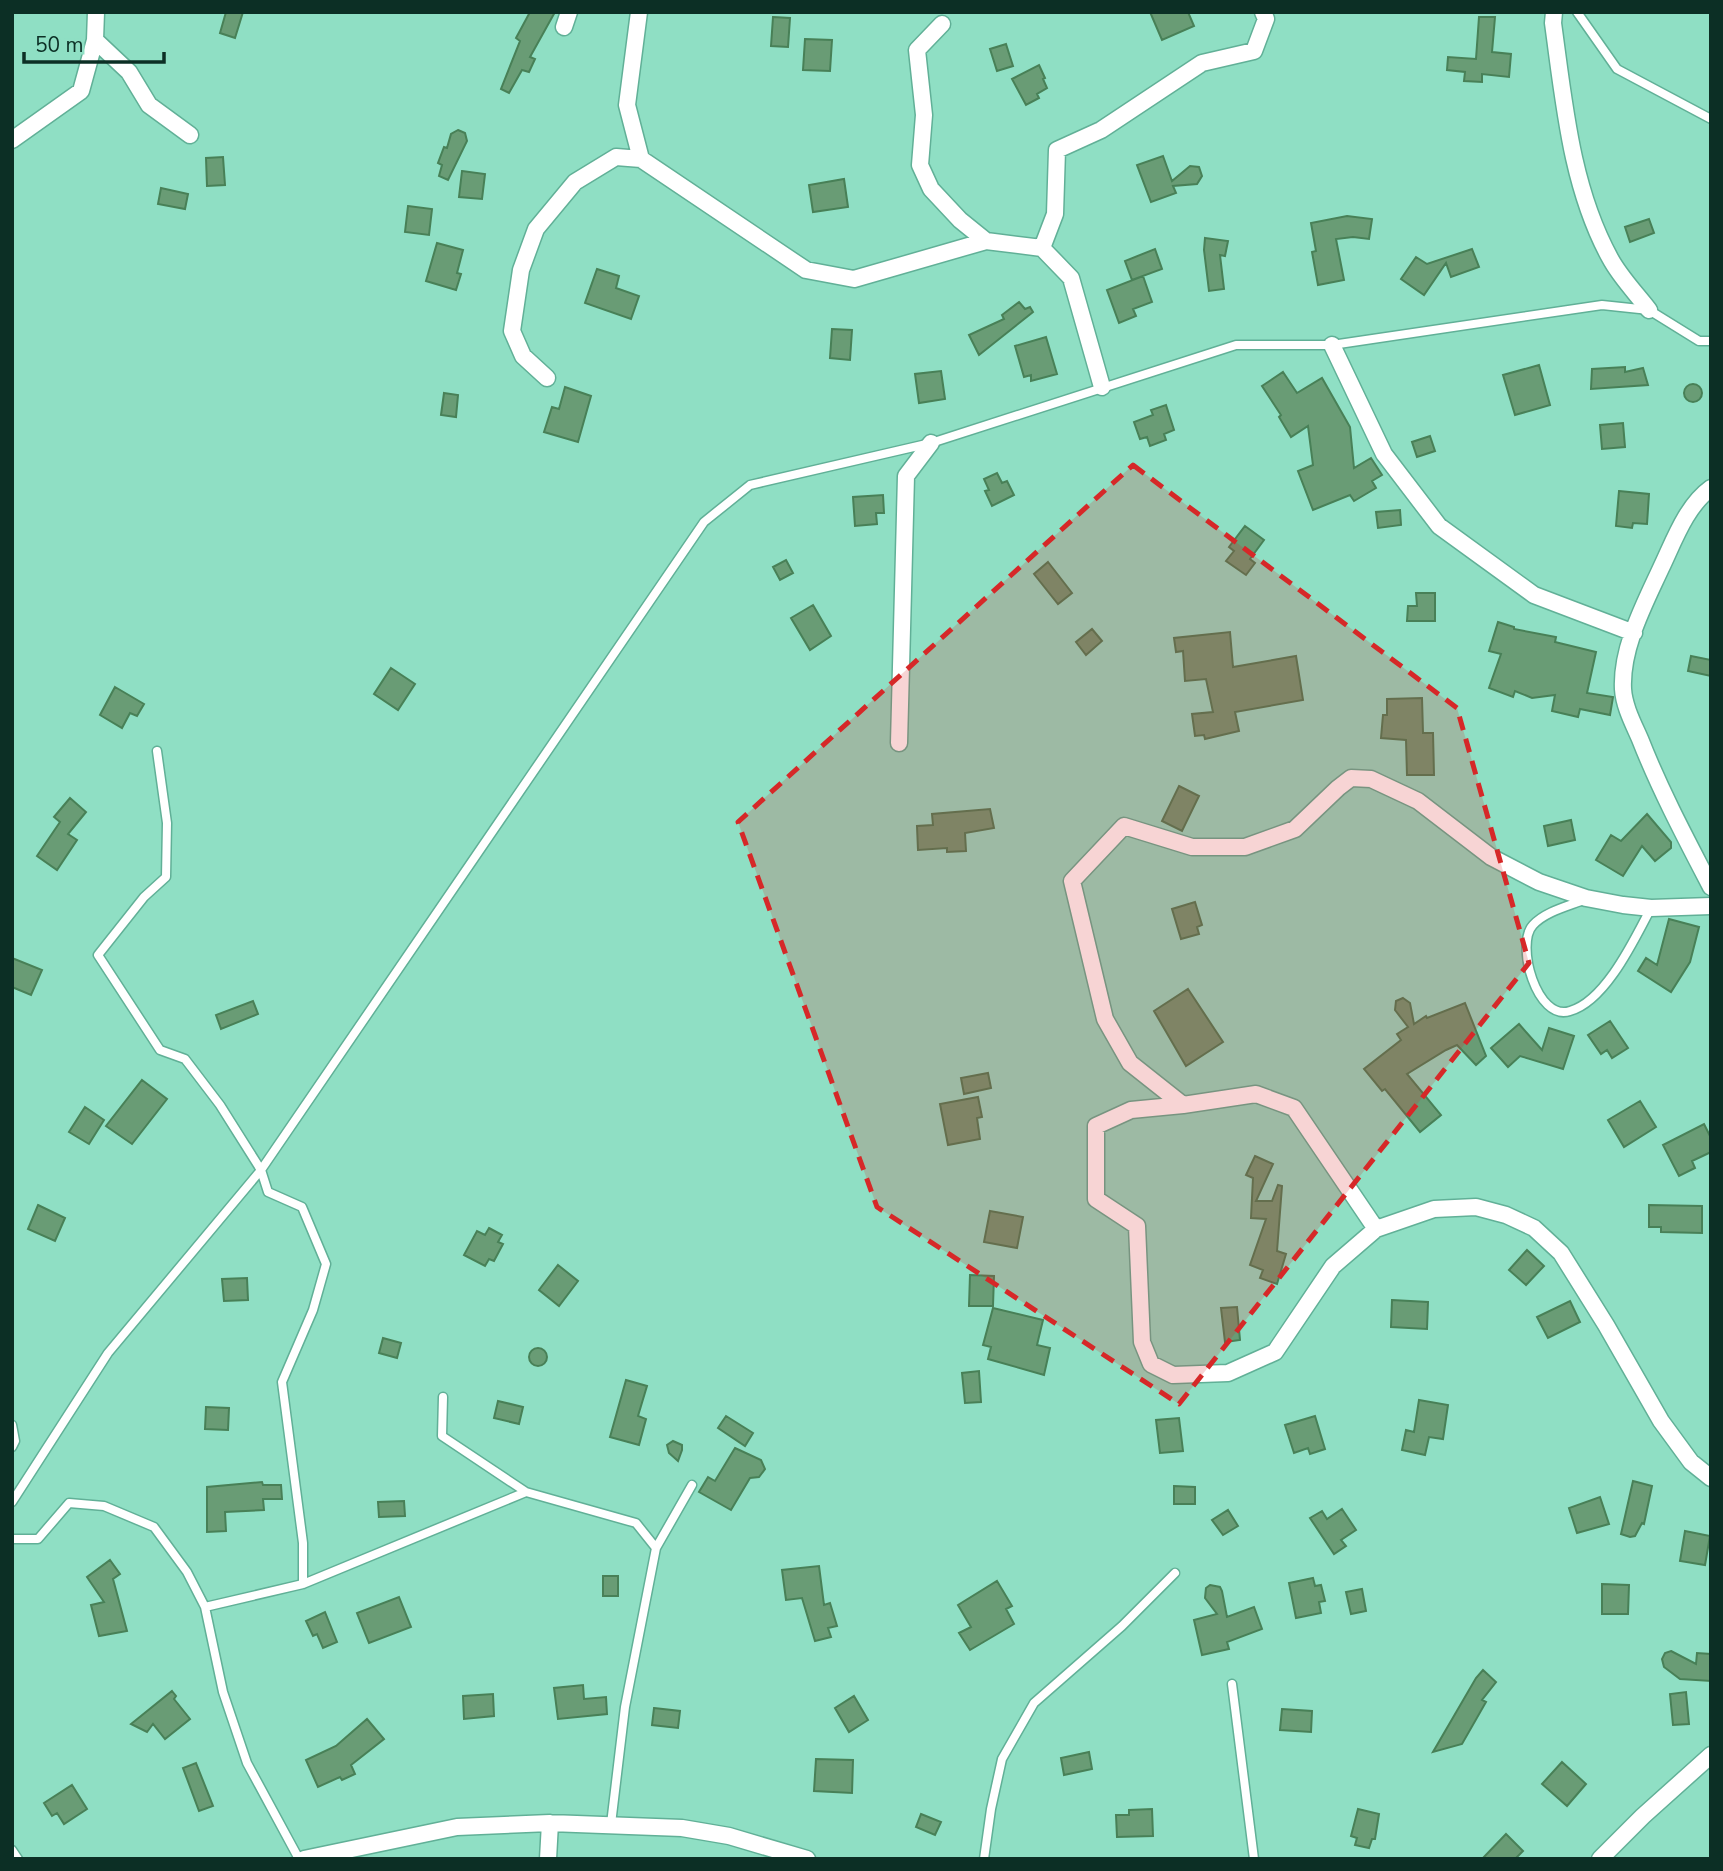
<svg xmlns="http://www.w3.org/2000/svg" width="1723" height="1871" font-family="'Nunito Sans',sans-serif">
  <style>
    .building { fill: #699c75; stroke: #488057; stroke-width: 2 }
    .lines { fill: none; stroke-linecap: round; stroke-linejoin: round }
    .service-casing { stroke: #61b097; stroke-width: 11 }
    .minor-casing { stroke: #61b097; stroke-width: 19 }
    .service { stroke: #fff; stroke-width: 8 }
    .minor { stroke: #fff; stroke-width: 16 }
    .marked { fill: #d62828; fill-opacity: 0.2; stroke: #d62828; stroke-width: 5; stroke-dasharray: 14 9; stroke-linejoin: round }
  </style>
  <rect width="100%" height="100%" fill="#8fdfc4"/>
  <path class="building" d="M226,12H243L235,38L220,33Z
    M530,12H555L530,57L535,59L529,72L522,70L509,93L501,89L520,41L516,38Z
    M1150,12H1188L1194,26L1162,40Z
    M773,17L790,18L788,47L771,46Z
    M1479,17H1495L1492,52L1511,54L1509,77L1482,74V82L1464,81L1465,72L1447,70L1448,57L1476,59Z
    M805,39L832,40L830,71L803,70Z
    M1006,44L1013,66L997,71L990,49Z
    M1039,65L1045,78L1043,79L1047,88L1037,94L1039,98L1026,105L1012,79Z
    M458,130L465,133L467,141L448,180L439,176L442,165L438,163L444,147L447,148L451,134Z
    M1163,156L1172,181L1190,166L1199,167L1202,176L1197,184L1173,186L1176,193L1151,202L1137,165Z
    M223,157L225,185L207,186L206,158Z
    M462,171L485,174L482,199L459,197Z
    M844,179L848,207L813,212L809,185Z
    M161,188L188,194L185,209L158,204Z
    M408,206L432,209L429,235L405,232Z
    M1347,216L1372,219L1369,239L1353,237L1336,239L1344,280L1318,285L1312,252L1316,251L1311,223Z
    M1649,219L1654,233L1630,242L1625,227Z
    M1205,238L1228,241L1225,256L1220,255L1224,289L1209,291L1204,250Z
    M437,243L463,250L457,273L461,274L456,290L426,281Z
    M1155,249L1162,269L1132,280L1125,261Z
    M1472,249L1479,267L1451,277L1446,263L1424,295L1401,279L1416,257L1427,264Z
    M597,269L619,276L616,288L639,296L631,319L585,303Z
    M1143,276L1152,302L1133,309L1136,316L1119,323L1107,290Z
    M1019,302L1025,309L1030,307L1033,312L979,355L969,335L1004,319L1002,315Z
    M832,329L852,330L850,360L830,358Z
    M1046,337L1057,374L1031,381V375L1024,377L1015,346Z
    M1539,365L1550,405L1515,415L1503,375Z
    M1625,367V372L1643,368L1648,385L1591,389L1592,369Z
    M941,371L945,399L919,403L915,374Z
    M1283,372L1297,393L1322,378L1350,427L1354,468L1371,458L1382,475L1372,481L1376,488L1354,501L1350,495L1313,510L1298,471L1313,465L1308,426L1291,437L1279,417L1281,415L1262,386Z
    M1684 393a9 9 0 1 1 18 0a9 9 0 1 1-18 0Z
    M565,387L591,396L578,442L544,432L552,407L559,409Z
    M444,393L458,395L456,417L441,415Z
    M1166,405L1174,430L1164,434L1166,440L1150,446L1147,437L1140,439L1134,422L1153,415L1151,410Z
    M1623,423L1625,447L1602,449L1600,425Z
    M1430,436L1435,451L1417,457L1412,442Z
    M997,473L1002,483L1007,481L1014,495L992,506L985,491L989,490L984,479Z
    M1619,491L1649,494L1647,524L1633,523L1632,528L1616,526Z
    M883,495L884,513H876L877,524L855,526L853,497Z
    M1400,510L1401,525L1378,528L1376,512Z
    M1245,526L1264,540L1250,559L1255,563L1246,575L1226,561L1234,551L1229,547Z
    M786,560L793,573L780,580L773,567Z
    M1048,562L1072,593L1058,604L1034,574Z
    M1416,593H1435V621H1407L1408,606H1417Z
    M813,605L831,636L810,650L791,618Z
    M1498,622L1514,627V629L1556,637L1555,642L1596,652L1587,693L1613,697L1610,715L1580,709L1578,717L1552,711L1555,695L1532,698L1515,691L1513,697L1489,688L1501,654L1489,651Z
    M1092,629L1102,641L1086,655L1076,642Z
    M1230,632L1233,667L1296,656L1303,700L1235,712L1239,731L1205,739L1204,735L1195,736L1192,714L1213,712L1206,679L1185,681L1183,651L1176,652L1174,638Z
    M1691,656L1711,660V676L1688,671Z
    M391,668L415,684L398,710L374,694Z
    M115,687L144,704L137,716L130,713L122,728L100,715Z
    M1422,698L1423,733H1433L1434,775H1407L1406,740L1381,738L1383,715H1387V699Z
    M1179,786L1199,796L1182,831L1162,821Z
    M70,798L86,812L68,834L77,840L57,870L37,856L60,822L54,817Z
    M990,809L994,828L965,833L966,851L947,852V848L918,850L917,826L933,825L932,814Z
    M1647,814L1671,842V848L1655,861L1642,846L1623,876L1596,860L1611,835L1621,841Z
    M1571,820L1575,840L1548,846L1544,826Z
    M1195,902L1202,925L1197,927L1199,934L1181,939L1172,909Z
    M1669,919L1699,927L1690,962L1671,992L1638,971L1646,958L1657,965Z
    M12,958L42,970L31,995L12,987Z
    M1188,989L1223,1042L1186,1066L1154,1011Z
    M1403,998L1410,1003L1414,1024L1426,1016L1427,1018L1465,1003L1486,1056L1476,1065L1457,1045L1446,1050L1407,1074L1441,1115L1420,1132L1385,1089L1382,1091L1364,1069L1401,1040L1397,1034L1408,1027L1395,1010L1396,1001Z
    M253,1001L258,1014L221,1029L216,1015Z
    M1610,1021L1628,1048L1612,1058L1607,1050L1601,1054L1588,1035Z
    M1519,1024L1542,1050L1549,1028L1574,1036L1563,1069L1520,1056L1508,1067L1491,1048Z
    M988,1073L991,1088L964,1094L961,1078Z
    M142,1080L167,1099L132,1144L106,1126Z
    M978,1097L982,1117L977,1118L980,1139L948,1145L940,1104Z
    M1640,1101L1656,1127L1624,1147L1608,1120Z
    M85,1107L104,1120L89,1144L69,1132Z
    M1704,1124L1711,1138V1152L1692,1161L1695,1168L1679,1176L1663,1145Z
    M1255,1156L1273,1164L1256,1201H1272L1278,1185L1282,1186L1277,1251L1286,1254L1277,1284L1260,1278L1263,1270L1250,1265L1266,1219L1251,1218L1253,1178L1246,1175Z
    M38,1205L65,1218L55,1241L28,1229Z
    M1649,1205L1702,1206V1233L1661,1232V1227H1649Z
    M990,1211L1023,1217L1017,1248L984,1242Z
    M489,1228L502,1235L498,1242L503,1244L494,1261L489,1259L485,1266L464,1255L477,1231L485,1235Z
    M1527,1250L1544,1266L1526,1285L1509,1270Z
    M558,1265L578,1281L559,1306L539,1290Z
    M970,1275L994,1276L993,1306H969Z
    M247,1278L248,1300L224,1301L222,1279Z
    M1392,1300L1428,1302L1427,1329L1391,1327Z
    M1570,1301L1580,1322L1548,1338L1537,1317Z
    M1237,1307L1240,1340L1225,1342L1221,1308Z
    M993,1308L1043,1320L1037,1345L1050,1348L1044,1375L988,1359L991,1347L983,1345Z
    M383,1338L401,1343L397,1358L379,1353Z
    M529 1357a9 9 0 1 1 18 0a9 9 0 1 1-18 0Z
    M979,1371L981,1402L965,1403L962,1373Z
    M626,1380L647,1386L638,1416L646,1419L639,1445L610,1437Z
    M1419,1400L1448,1405L1443,1439L1429,1437L1425,1455L1402,1450L1406,1430L1414,1432Z
    M498,1401L523,1407L519,1424L494,1418Z
    M206,1407L229,1408L228,1430L205,1429Z
    M726,1416L753,1433L745,1446L718,1428Z
    M1315,1416L1325,1449L1310,1454L1308,1448L1294,1453L1285,1425Z
    M1179,1418L1183,1451L1160,1453L1156,1420Z
    M673,1441L682,1445V1450L678,1461L669,1453L667,1445Z
    M735,1448L761,1460L765,1469L759,1477L750,1478L731,1510L699,1492L708,1477L715,1481Z
    M1633,1481L1652,1486L1644,1524L1642,1523L1635,1536L1630,1537L1621,1534Z
    M262,1482L263,1485H281L282,1499H263L264,1510L225,1512L226,1531L207,1532V1487Z
    M1174,1486L1195,1487V1504H1174Z
    M1600,1497L1609,1524L1577,1533L1569,1508Z
    M404,1501L405,1516L379,1517L378,1502Z
    M1342,1509L1356,1530L1341,1540L1346,1546L1334,1554L1310,1518L1322,1511L1327,1519Z
    M1228,1510L1238,1526L1223,1535L1212,1520Z
    M1685,1531L1710,1536L1705,1565L1680,1561Z
    M110,1560L120,1574L113,1579L127,1631L99,1636L91,1605L104,1602L87,1577Z
    M819,1566L824,1605L830,1603L837,1626L828,1628L831,1637L815,1641L802,1598L786,1600L782,1570Z
    M603,1576H618V1596H603Z
    M1313,1578L1315,1586L1321,1585L1325,1601L1319,1602L1321,1613L1296,1618L1289,1583Z
    M997,1581L1012,1606L1006,1609L1014,1624L970,1650L959,1633L971,1627L958,1605Z
    M1602,1584L1629,1585L1628,1614H1602Z
    M1210,1585L1220,1587L1222,1591L1227,1617L1254,1607L1262,1629L1227,1642L1229,1649L1202,1655L1194,1620L1217,1614L1205,1598L1206,1588Z
    M1362,1589L1366,1611L1351,1614L1346,1592Z
    M399,1597L411,1627L369,1643L357,1613Z
    M325,1612L337,1642L323,1648L317,1634L313,1636L306,1621Z
    M1671,1651L1696,1664L1697,1653L1711,1654V1681L1680,1679L1664,1667L1662,1659L1665,1653Z
    M1483,1670L1496,1682L1482,1700L1486,1702L1462,1744L1433,1752L1476,1678Z
    M583,1685L584,1699L606,1697L607,1714L558,1719L554,1688Z
    M172,1691L176,1696L174,1699L190,1719L165,1739L153,1724L147,1732L131,1724Z
    M1686,1692L1689,1724L1673,1725L1670,1694Z
    M493,1694L494,1716L464,1719L463,1696Z
    M854,1696L868,1720L849,1732L835,1708Z
    M654,1708L680,1711L678,1728L652,1725Z
    M1282,1709L1312,1711L1311,1732L1280,1730Z
    M367,1719L384,1739L351,1765L355,1774L342,1780L340,1777L318,1787L306,1760L336,1746Z
    M1089,1752L1092,1769L1064,1775L1061,1758Z
    M816,1759L853,1760L852,1793L814,1791Z
    M1562,1762L1586,1784L1567,1806L1542,1784Z
    M196,1763L213,1806L199,1811L183,1768Z
    M72,1785L87,1809L64,1824L57,1813L52,1816L44,1803Z
    M1152,1809L1153,1836L1117,1837L1116,1815H1129V1810Z
    M1358,1809L1379,1814L1375,1839H1372L1369,1848L1355,1845L1357,1838L1351,1836Z
    M921,1814L941,1822L935,1835L916,1827Z
    M1506,1834L1523,1851L1515,1859H1482Z"/>
  <g class="lines">
    <g class="service-casing">
      <path id="service" d="M1577,12L1617,69L1711,119
        M157,751L167,823L166,877L144,897L98,955L160,1050L185,1059L220,1105L261,1170L268,1192L302,1207L326,1264L313,1310L282,1382L303,1543V1584
        M1586,899C1569,906 1546,911 1533,925C1515,944 1537,1022 1570,1011C1606,1001 1635,938 1651,908
        M443,1397L442,1436L526,1492
        M12,1425L15,1441L12,1447
        M12,1502L108,1353L261,1170L704,522L750,485L931,443L1236,345H1332L1602,305L1649,310L1699,341H1711
        M12,1539H38L69,1503L104,1506L154,1527L187,1572L205,1607L223,1692L247,1763L299,1859
        M656,1548L692,1485
        M205,1607L303,1584L526,1492L636,1523L656,1548L625,1707L611,1824
        M1232,1684L1254,1859
        M12,1850L18,1859
        M984,1859L991,1809L1002,1759L1034,1703L1122,1626L1175,1573"/>
    </g>
    <g class="minor-casing">
      <path id="minor" d="M96,12L95,40L129,72L149,105L190,135
        M639,12L627,105L641,159L806,270L854,279L986,241L1042,248L1071,278L1102,387
        M1554,12L1553,23C1564,102 1571,187 1610,258C1620,277 1636,293 1649,310
        M942,24L917,50L924,115L920,165L931,189L960,220L986,241
        M564,27L569,12
        M12,140L81,91L95,40
        M1042,248L1055,214L1057,150L1101,130L1202,63L1254,51L1266,19L1263,12
        M1332,345L1384,454L1439,526L1534,595L1634,633
        M547,378L523,356L512,331L521,270L536,229L575,182L616,157L641,159
        M1711,488C1686,506 1674,541 1661,568C1644,605 1621,648 1623,689C1624,706 1633,723 1640,739C1660,790 1686,839 1711,887
        M899,743L906,476L931,443
        M1183,1105L1131,1110L1096,1126V1199L1137,1226L1142,1342L1151,1364L1173,1375L1228,1373L1275,1352L1333,1266L1376,1229L1434,1209L1476,1207L1506,1215L1534,1228L1561,1253L1606,1325L1661,1421L1691,1462L1711,1478
        M1376,1229L1294,1108L1256,1094L1183,1105L1130,1063L1105,1019L1072,881L1124,826L1192,847H1245L1295,829L1338,788L1351,778L1371,779L1418,801L1491,857L1539,882L1586,898L1623,905L1651,908L1711,906
        M304,1859L457,1827L550,1823L682,1828L729,1836L807,1859
        M548,1859L550,1823
        M1600,1859L1643,1816L1711,1755"/>
    </g>
    <use href="#service" class="service"/>
    <use href="#minor" class="minor"/>
  </g>
  <path class="marked" d="M1133,465L1457,708L1529,963L1179,1404L877,1207L738,822Z"/>
  <rect width="1723" height="1871" fill="none" stroke="#0c2f25" stroke-width="28"/>
  <path d="M24 52v10h140v-10" fill="none" stroke="#0c2f25" stroke-width="3.5"/>
  <text x="35" y="52" font-size="21" fill="#0c2f25" stroke="#8fdfc4" stroke-width="5" paint-order="stroke">50 m</text>
</svg>
